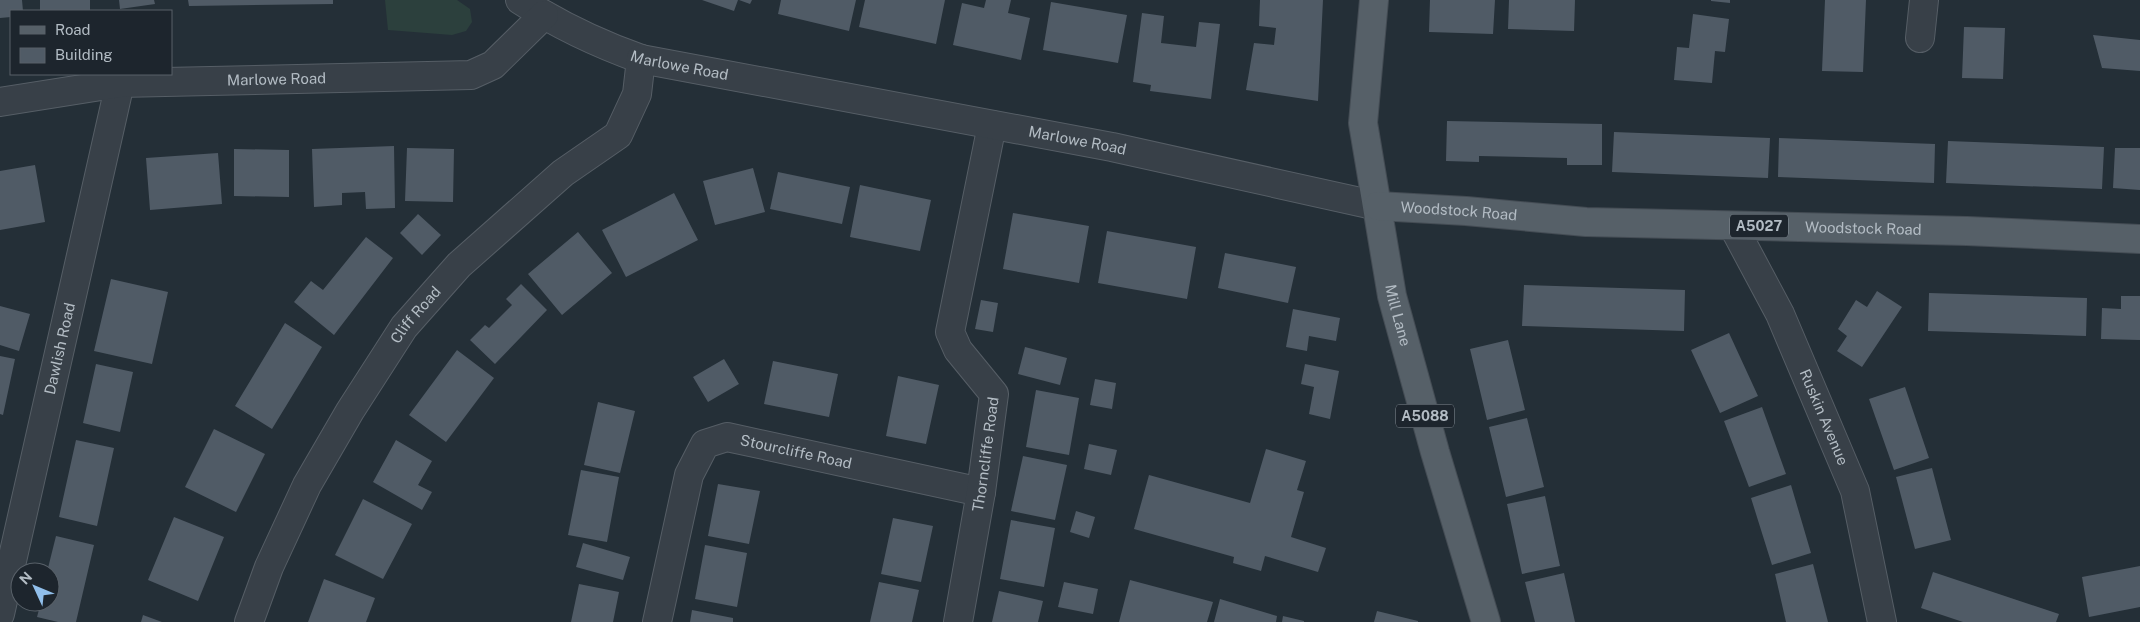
<svg xmlns="http://www.w3.org/2000/svg" width="2140" height="622" font-family="'Public Sans',sans-serif">
  <style>
    .green { fill: #2c403d }
    .building { fill: #505b66 }
    .lines { fill: none; stroke-linecap: round; stroke-linejoin: round }
    .minor-casing { stroke: #565e66; stroke-width: 30 }
    .tertiary-casing { stroke: #565e66; stroke-width: 30 }
    .primary-casing { stroke: #444c54; stroke-width: 30 }
    .minor { stroke: #384048; stroke-width: 28 }
    .tertiary { stroke: #384048; stroke-width: 28 }
    .primary { stroke: #566068; stroke-width: 28 }
    .labels { text-anchor: middle; stroke-width: 5; stroke-linejoin: round; paint-order: stroke }
    .shield { fill: #1d252d; stroke: #868f97; stroke-width: 1 }
    .shield-label { font-size: 14px; font-weight: bold; fill: #b3bcc4 }
    .street-label { font-size: 15px; fill: #b3bcc4; stroke: #1d252d }
  </style>
  <rect width="100%" height="100%" fill="#242f37"/>
  <path class="green" d="M385,0H457L470,9L472,22L466,31L452,35L388,30Z"/>
  <path class="building" d="M0,0H22L23,11H11V17L0,18Z
    M40,0H90V10L40,11Z
    M119,0H154L155,4L120,9Z
    M188,0H333V4L189,6Z
    M702,0H738L734,11Z
    M739,0H752L750,4Z
    M781,0H856L849,31L778,14Z
    M865,0H945L936,44L859,27Z
    M986,0H1011L1008,13L1030,18L1021,60L953,45L962,3L984,8Z
    M1260,0H1323L1318,101L1246,90L1254,43L1274,45L1276,28L1259,26Z
    M1430,0H1495L1493,34L1429,32Z
    M1509,0H1575L1574,31L1508,29Z
    M1711,0H1730V3L1711,1Z
    M1825,0H1866L1863,72L1822,71Z
    M1051,2L1127,15L1118,63L1043,50Z
    M1142,13L1164,16L1161,43L1196,47L1199,22L1220,24L1211,99L1150,91L1151,85L1133,82Z
    M1693,14L1729,19L1725,52L1715,51L1712,83L1674,80L1677,47L1689,48Z
    M1964,27L2005,28L2003,79L1962,78Z
    M2093,35L2140,40V71L2102,68Z
    M1447,121L1602,124V165H1567V158L1479,156V162L1446,161Z
    M1614,132L1770,138L1768,178L1612,172Z
    M1779,138L1935,144L1934,183L1778,177Z
    M1948,141L2104,147L2102,189L1946,183Z
    M394,146L395,208L366,209L365,192L342,193V205L314,207L312,149Z
    M407,148L454,149L453,202L405,201Z
    M2115,148H2140V190L2113,188Z
    M234,149L289,150V197L234,196Z
    M218,153L222,204L150,210L146,158Z
    M35,165L45,222L0,230V171Z
    M753,168L765,212L715,225L703,181Z
    M778,172L850,187L842,224L770,209Z
    M860,185L931,200L920,251L850,237Z
    M674,193L698,240L626,277L602,230Z
    M1013,213L1089,226L1079,283L1003,269Z
    M418,214L441,235L422,255L400,233Z
    M1107,231L1196,247L1187,299L1098,283Z
    M578,232L612,273L562,315L528,274Z
    M366,237L393,258L334,335L294,302L311,281L323,290Z
    M1225,253L1296,267L1288,303L1218,288Z
    M111,279L168,292L152,364L94,351Z
    M521,284L547,310L495,364L470,340L485,325L489,328L512,305L506,299Z
    M1524,285L1685,290L1684,331L1522,326Z
    M1877,291L1902,307L1862,367L1837,351L1847,336L1838,329L1856,300L1867,307Z
    M1929,293L2087,298L2086,336L1928,331Z
    M2121,296H2140V340L2101,339L2102,308L2121,309Z
    M981,300L998,303L993,332L975,329Z
    M0,306L30,314L19,351L0,345Z
    M1293,309L1340,318L1336,341L1309,336L1307,351L1286,347Z
    M285,323L322,347L272,429L235,406Z
    M1729,333L1758,396L1720,413L1691,350Z
    M1508,340L1525,410L1487,420L1470,349Z
    M1025,347L1067,358L1060,385L1018,374Z
    M457,350L494,378L446,442L409,415Z
    M0,356L15,359L3,415L0,414Z
    M724,359L739,384L708,402L693,377Z
    M773,361L838,374L829,417L764,404Z
    M96,364L133,372L120,432L83,423Z
    M1305,364L1339,371L1330,419L1309,414L1314,387L1301,384Z
    M898,376L939,385L926,444L886,436Z
    M1095,379L1116,383L1112,409L1090,405Z
    M1905,387L1929,458L1894,470L1869,399Z
    M1036,390L1079,398L1069,455L1026,447Z
    M598,402L635,411L620,473L584,465Z
    M1762,407L1786,474L1749,487L1724,421Z
    M1527,418L1544,487L1506,497L1489,427Z
    M214,429L265,454L236,512L185,487Z
    M76,440L114,448L97,526L59,517Z
    M396,440L432,461L418,485L432,492L422,510L373,482Z
    M1089,444L1117,450L1111,475L1084,469Z
    M1266,449L1306,461L1297,490L1304,492L1291,537L1326,548L1318,572L1265,556L1261,571L1233,563L1234,557L1134,529L1149,475L1250,503Z
    M1023,456L1067,465L1055,520L1011,511Z
    M1932,468L1951,540L1915,549L1896,477Z
    M581,470L619,477L607,542L568,535Z
    M718,484L760,491L749,544L708,536Z
    M1791,485L1811,553L1772,565L1751,498Z
    M1545,496L1560,566L1522,574L1507,504Z
    M363,499L412,524L383,579L335,555Z
    M1076,511L1095,517L1089,538L1070,532Z
    M174,517L224,537L198,601L148,580Z
    M893,518L933,526L921,582L881,574Z
    M1011,520L1055,528L1044,587L1000,579Z
    M56,536L94,545L76,622H58L37,617L41,602H50V572H47Z
    M583,543L630,557L623,580L576,567Z
    M705,545L747,553L737,607L695,599Z
    M1813,564L1828,622H1786L1775,574Z
    M2140,566V607L2089,617L2082,577Z
    M1933,572L2059,614L2056,622H1963L1921,608Z
    M1564,573L1575,622H1535L1525,582Z
    M324,579L375,598L366,622H308Z
    M1130,580L1213,602L1207,622H1119Z
    M879,582L919,590L912,622H870Z
    M1064,582L1098,589L1093,614L1058,607Z
    M579,584L619,592L613,622H571Z
    M999,591L1043,601L1038,622H992Z
    M1220,599L1277,616L1276,622H1214Z
    M692,610L733,618V622H690Z
    M1377,611L1418,621V622H1374Z
    M143,615L162,622H141Z
    M1283,616L1304,621V622H1282Z"/>
  <g class="lines">
    <g class="minor-casing">
      <g id="minor">
        <path d="M1920,38L1924,0"/>
        <path id="s1" d="M1733,226L1780,314L1855,491L1882,622"/>
        <path id="s2" d="M0,614L120,83"/>
        <path id="s3" d="M657,622L689,475L705,444L727,437L981,492"/>
        <path id="s4" d="M958,622L981,492L994,394L958,350L950,332L992,125"/>
      </g>
    </g>
    <g class="tertiary-casing">
      <g id="tertiary">
        <path id="s5" d="M520,0C560,26 596,43 641,59L1112,147L1378,206"/>
        <path id="s6" d="M0,102L120,83L471,75L493,65L544,15"/>
        <path id="s7" d="M249,622L269,567L307,485L350,411L404,327L459,265L563,173L618,135L637,94L641,59"/>
      </g>
    </g>
    <g class="primary-casing">
      <g id="primary">
        <path id="s8" d="M1374,0L1363,123L1392,296L1435,452L1486,622"/>
        <path id="s9" d="M1378,206L1466,211L1586,222L1967,231L2140,239"/>
      </g>
    </g>
    <use href="#minor" class="minor"/>
    <use href="#tertiary" class="tertiary"/>
    <use href="#primary" class="primary"/>
  </g>
  <g class="labels">
    <g class="shield">
      <rect x="1730" y="214.5" width="58" height="23" rx="4"/>
      <rect x="1396" y="404.5" width="58" height="23" rx="4"/>
    </g>
    <g class="shield-label">
      <text x="1759" y="231">A5027</text>
      <text x="1425" y="421">A5088</text>
    </g>
    <g class="street-label">
      <text dy="5" stroke="none"><textPath href="#s5" startOffset="174">Marlowe Road</textPath></text>
      <text dy="5" stroke="none"><textPath href="#s6" startOffset="278">Marlowe Road</textPath></text>
      <text dy="5" stroke="none"><textPath href="#s5" startOffset="579">Marlowe Road</textPath></text>
      <text dy="5" stroke="none"><textPath href="#s9" startOffset="81">Woodstock Road</textPath></text>
      <text dy="5" stroke="none"><textPath href="#s9" startOffset="486">Woodstock Road</textPath></text>
      <text dy="5" stroke="none"><textPath href="#s7" startOffset="351">Cliff Road</textPath></text>
      <text dy="5" stroke="none"><textPath href="#s8" startOffset="319">Mill Lane</textPath></text>
      <text dy="5" stroke="none"><textPath href="#s2" startOffset="272">Dawlish Road</textPath></text>
      <text dy="5" stroke="none"><textPath href="#s1" startOffset="212">Ruskin Avenue</textPath></text>
      <text dy="5" stroke="none"><textPath href="#s3" startOffset="279">Stourcliffe Road</textPath></text>
      <text dy="5" stroke="none"><textPath href="#s4" startOffset="170">Thorncliffe Road</textPath></text>
    </g>
  </g>
  <rect x="10" y="10" width="162" height="65" fill="#1d252d" stroke="#596169"/>
  <rect x="20" y="26" width="25" height="8" fill="#566068" stroke="#596169"/>
  <text x="55" y="35" font-size="15" fill="#b3bcc4">Road</text>
  <rect x="20" y="48" width="25" height="15" fill="#505b66" stroke="#596169"/>
  <text x="55" y="60" font-size="15" fill="#b3bcc4">Building</text>
  <g transform="translate(35 587) rotate(314)"><circle r="24" fill="#1d252d" stroke="#596169"/>
  <path d="M0-4L9 19L0 12L-9 19Z" fill="#91bfeb"/>
  <text y="-8" font-size="14" font-weight="bold" text-anchor="middle" fill="#b3bcc4">N</text>
  </g>
</svg>
